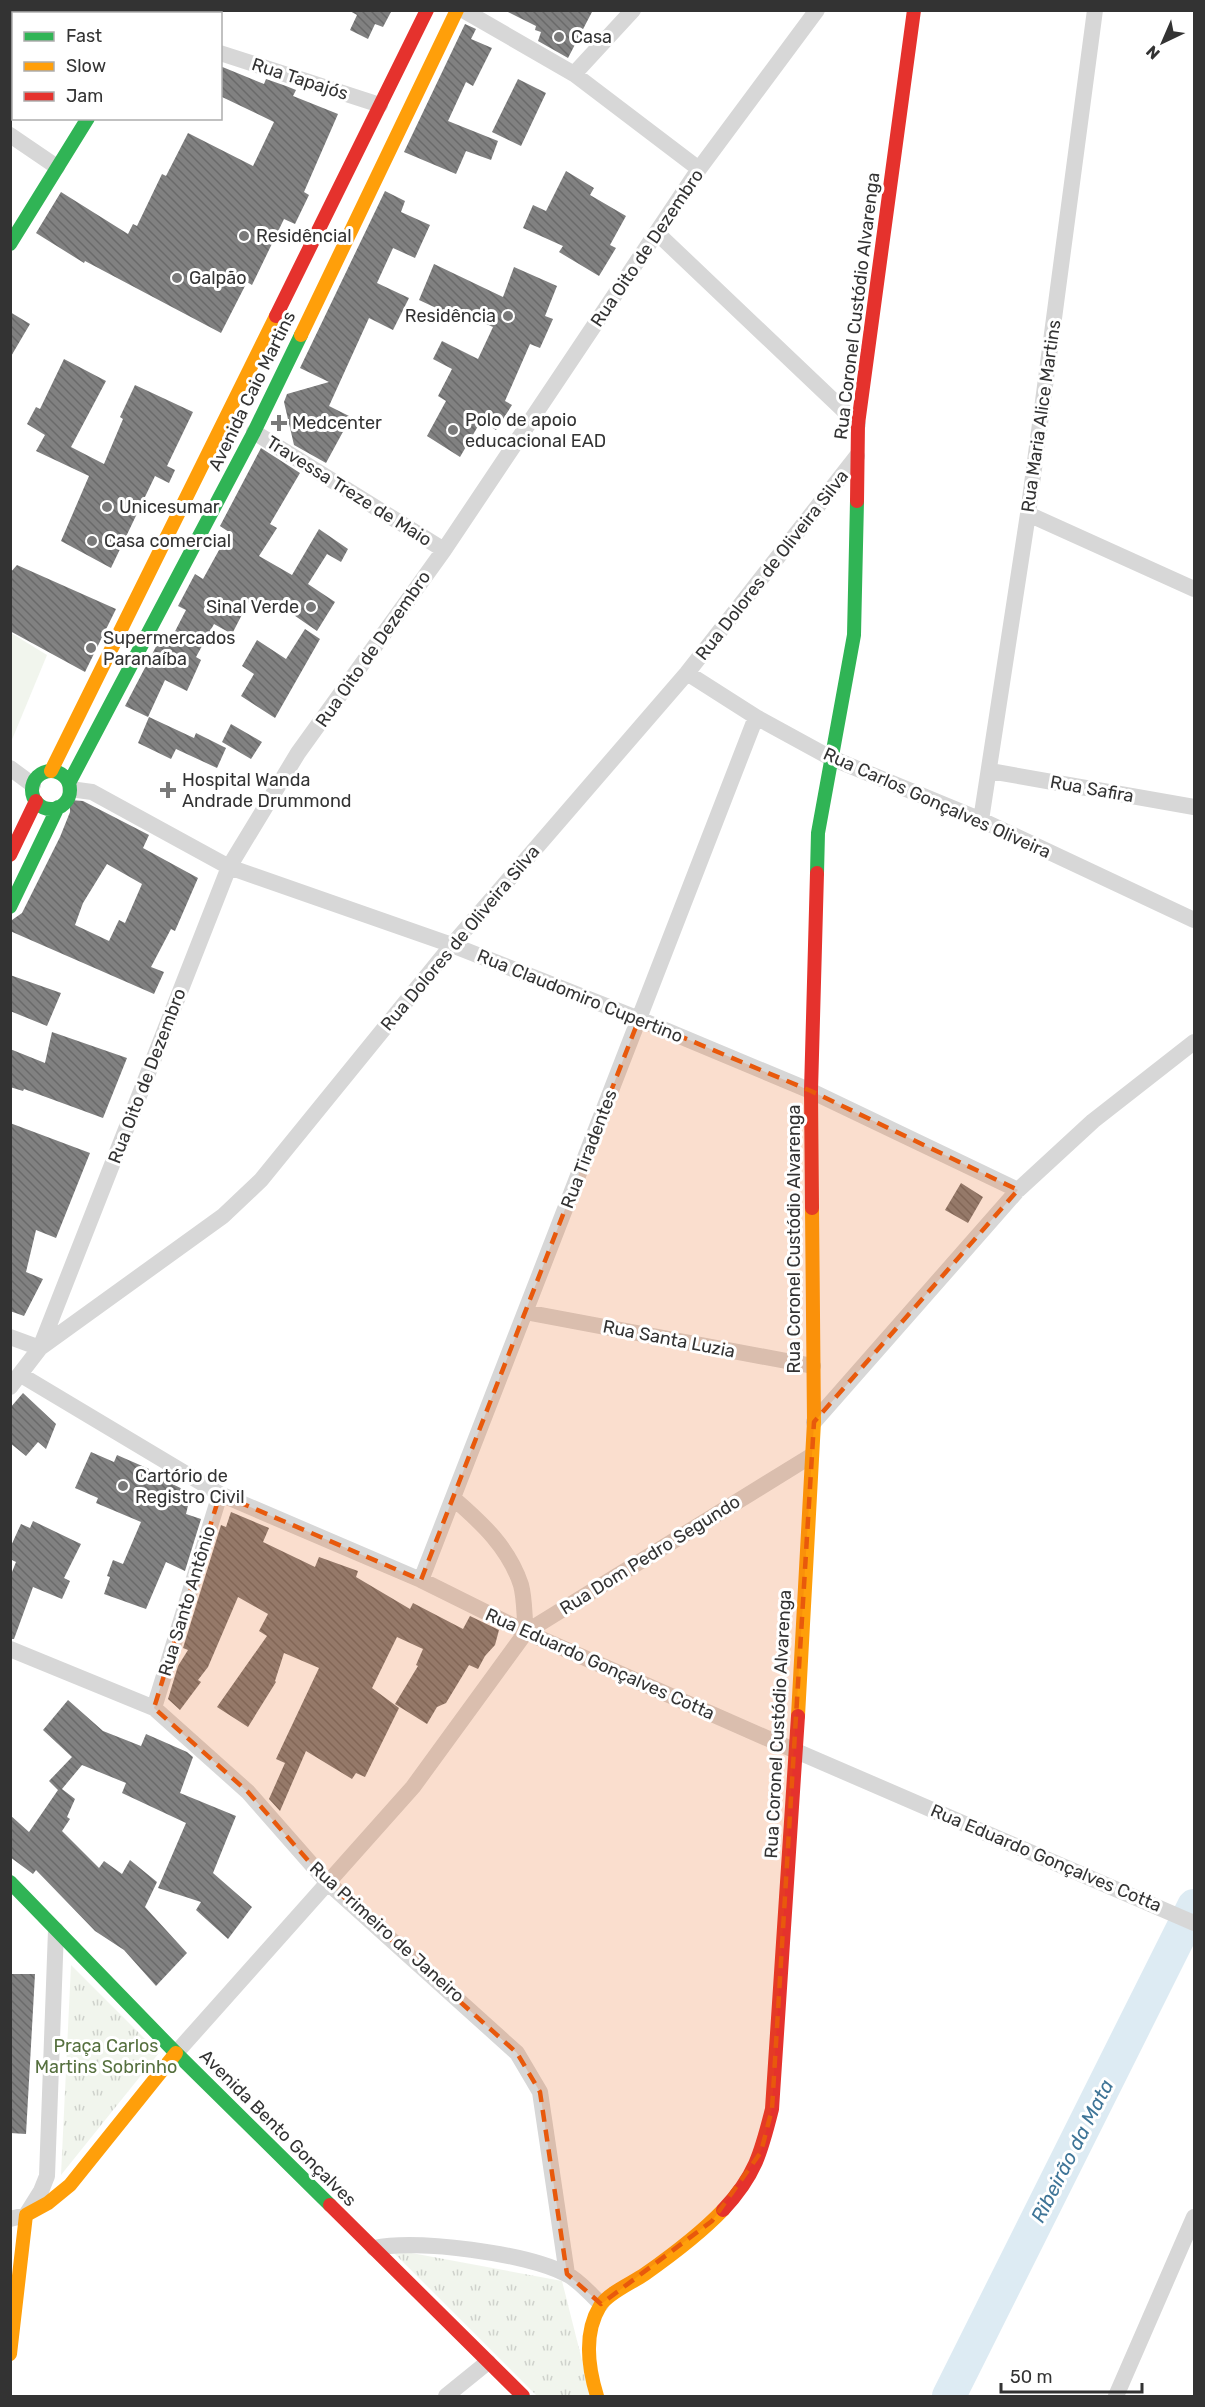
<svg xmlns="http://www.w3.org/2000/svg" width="1205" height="2407" font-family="Rubik,sans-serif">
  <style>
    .green { fill: #f1f5ed }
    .park { fill: url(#park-tufts) }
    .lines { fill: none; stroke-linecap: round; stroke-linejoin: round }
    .river { stroke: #ddebf3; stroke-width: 34 }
    .building { fill: url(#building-back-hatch); fill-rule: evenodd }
    .street { stroke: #d7d7d7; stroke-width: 16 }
    .fast { stroke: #30b455; stroke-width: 14 }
    .slow { stroke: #ff9f0a; stroke-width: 14 }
    .jam { stroke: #e5322d; stroke-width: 14 }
    .marked { fill: #e8590c; fill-opacity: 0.2; stroke: #e8590c; stroke-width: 4.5; stroke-dasharray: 12 8; stroke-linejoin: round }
    .poi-dot { fill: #7a7a7a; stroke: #fff; stroke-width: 2 }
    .labels { text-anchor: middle; stroke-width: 6; stroke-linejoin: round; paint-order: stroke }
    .poi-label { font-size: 18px; fill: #333; stroke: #fff; text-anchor: start }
    .street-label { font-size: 18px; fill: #333; stroke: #fff }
    .park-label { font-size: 18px; fill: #56703f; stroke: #fff }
    .water-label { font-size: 20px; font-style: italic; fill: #3f7597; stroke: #fff }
  </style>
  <defs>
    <pattern id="park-tufts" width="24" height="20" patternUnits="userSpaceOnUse" patternTransform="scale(1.5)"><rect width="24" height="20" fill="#f1f5ed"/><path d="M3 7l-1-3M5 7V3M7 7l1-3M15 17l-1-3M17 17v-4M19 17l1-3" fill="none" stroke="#cfd2cc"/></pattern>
    <pattern id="building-back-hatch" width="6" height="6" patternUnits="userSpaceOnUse" patternTransform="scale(1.5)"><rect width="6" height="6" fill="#818181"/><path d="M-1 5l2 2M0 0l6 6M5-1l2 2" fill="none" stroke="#6a6a6a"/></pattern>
  </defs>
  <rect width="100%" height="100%" fill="#fff"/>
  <path class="green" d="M11,633L47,655L11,742Z"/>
  <path class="park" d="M71,1965L159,2053L61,2175Z
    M390,2249L562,2281L591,2396H537Z"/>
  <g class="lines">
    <path class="river" d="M949,2396L1194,1906"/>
  </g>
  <path class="building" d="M348,10H392L383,27L375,24L368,39L350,30L357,15Z
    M504,10H593L568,58L538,41L541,32L535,30L536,26Z
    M465,24L476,29L471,39L492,48L473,86L466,82L448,121L498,141L491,160L466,151L456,174L404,152Z
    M220,66L264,84L266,79L286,86L296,90L293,96L338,114L304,192L309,195L295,224L284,219L252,285L247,282L221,333L85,261L84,263L36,233L61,192L128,234L133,224L137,226L162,174L166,176L188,133L253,166L274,122L220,96Z
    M518,79L546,93L521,146L492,132Z
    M566,171L594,188L590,195L626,216L610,245L616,248L599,276L559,252L563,246L523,228L533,205L546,211Z
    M385,191L405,201L401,212L430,225L415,258L393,248L377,283L409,298L393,330L369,318L329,406L351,417L326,463L294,445L284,402L287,394L329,382L300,368Z
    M434,264L503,297L514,267L557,286L545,316L553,319L540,348L530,344L505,401L512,405L496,430L481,421L460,457L427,436L446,401L438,396L452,369L433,359L442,341L478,359L493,327L449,307L447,313L419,300Z
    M10,312L30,324L10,358Z
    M64,359L106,381L71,447L104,464L123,419L120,417L135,385L193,412L167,466L175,470L169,483L155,476L111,568L61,541L89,476L36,451L45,435L27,424L36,407L40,409Z
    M261,448L300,473L270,524L277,528L259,556L292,575L319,529L348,549L341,562L327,554L308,584L335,602L317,631L272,600L265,610L249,601L232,634L214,624L196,657L201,660L187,691L165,680L148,717L125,706L160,639L169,643L186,610L178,606L195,574L203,579L229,532L220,526Z
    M17,565L116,609L85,672L10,631V573Z
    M305,629L320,639L275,718L241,696L254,674L242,666L257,640L286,659Z
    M149,717L194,738L196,733L226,748L217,768L176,749L171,759L138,743Z
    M231,724L262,742L251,759L222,742Z
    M70,800L83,801L149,835L143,848L198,878L175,931L171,929L151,967L164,972L154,994L10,931L12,920L22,913L60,837L70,812ZM107,864L142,884L125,923L119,920L109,941L75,925L83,903Z
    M10,975L61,993L47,1026L10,1011Z
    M52,1032L127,1058L103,1118L24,1089L23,1091L10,1087V1049L45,1063Z
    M10,1123L90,1153L56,1238L36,1230L26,1272L43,1279L24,1316L10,1311Z
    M961,1183L983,1197L968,1223L945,1210Z
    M23,1393L56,1424L46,1449L38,1442L26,1456L10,1443V1408Z
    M91,1452L114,1462L117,1455L149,1469L147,1472L191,1493L186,1514L201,1519L185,1571L166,1562L146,1609L104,1594L110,1577L107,1576L113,1560L123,1564L141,1522L96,1503L98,1498L75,1488Z
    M231,1512L269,1528L263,1542L315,1567L319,1557L358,1571L356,1577L410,1609L413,1603L463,1629L470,1616L499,1630L495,1645L485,1656L478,1669L469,1665L446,1703L437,1707L427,1724L395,1704L418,1666L416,1665L423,1649L397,1637L372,1688L399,1708L365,1777L356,1773L352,1779L306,1751L280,1811L269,1799L285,1763L276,1759L319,1668L284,1653L275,1681L276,1682L248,1727L217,1707L267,1636L259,1631L268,1614L238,1597L208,1667L198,1680L201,1682L180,1710L168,1699L178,1666L188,1650L183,1648L221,1525L226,1527Z
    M33,1521L81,1544L64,1578L70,1581L62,1599L33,1587L14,1639H10V1577L16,1562L10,1559V1548L21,1524L30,1528Z
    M68,1700L103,1731L141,1746L146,1734L187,1752L193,1757L180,1793L236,1816L213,1873L252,1907L228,1939L196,1910L201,1902L158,1888L186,1823L122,1793L126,1783L82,1765L62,1789L75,1799L67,1817L70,1819L62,1831L99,1868L104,1861L122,1874L130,1860L157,1882L145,1907L187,1953L156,1986L124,1950L95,1931L36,1870L33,1874L10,1857V1815L29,1832L58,1790L49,1781L72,1757L43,1730Z
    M10,1974H35L26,2134L10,2133Z"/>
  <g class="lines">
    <path class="street" d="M463,10L574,74L699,169
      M220,53L380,105
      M574,74L633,10
      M10,135L57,167
      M657,233L858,424
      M254,432L444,550
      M1028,514L1194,589
      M687,673L756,717L829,757L981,820L1194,920
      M10,768L33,785
      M990,771L1194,807
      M70,789L92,792L229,867L452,945L639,1019L811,1091L1018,1190
      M981,820L1028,514L1095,10
      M525,1312L813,1366
      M10,1337L40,1348L229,867L298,753L444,550L699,169L817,10
      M21,1375L220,1494L421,1580L526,1632L796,1751L1194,1923
      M10,1387L40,1348L223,1216L261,1180L452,945L687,673L857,456
      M814,1422L1018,1190L1093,1121L1194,1042
      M453,1498C482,1523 509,1548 521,1585C525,1600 524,1617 526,1632
      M421,1580L756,717
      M10,1649L154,1708L248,1792L327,1882L517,2053L540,2092L567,2274
      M154,1708L220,1494
      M176,2053L413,1787L526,1632L811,1456
      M10,2219L26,2215L41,2191L47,2176L56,1930
      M374,2248C417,2239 526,2253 566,2274C579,2280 590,2294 601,2304
      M446,2396L488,2362
      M1116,2396L1194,2217"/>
    <path class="fast" d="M10,244L88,118
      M32 790a19 19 0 1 1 38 0a19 19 0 1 1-38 0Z
      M69,783L254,432L301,335
      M817,873L818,833L854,635L857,501
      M10,907L58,807
      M10,1882L176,2053L330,2205"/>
    <path class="slow" d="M301,335L457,10
      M51,771L276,316
      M798,1716L814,1422L812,1208
      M10,2354L26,2215L48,2203L70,2185L176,2053
      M597,2396C588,2367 583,2334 600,2306C608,2293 632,2283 645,2274C672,2255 700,2234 723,2210"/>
    <path class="jam" d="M154,14L156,10
      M276,316L427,10
      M857,501L858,424L914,10
      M10,855L36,801
      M812,1208L811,1091L817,873
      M330,2205L523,2396
      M723,2210C755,2176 761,2153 772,2109L798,1716"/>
  </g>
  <path class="marked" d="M639,1019L811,1091L1018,1190L814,1422L772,2109L761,2152L712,2221L601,2304L567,2274L540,2092L517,2053L327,1882L248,1792L154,1708L220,1494L421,1580Z"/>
  <g class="poi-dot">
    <circle cx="559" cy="37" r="6"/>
    <circle cx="244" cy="236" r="6"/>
    <circle cx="177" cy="278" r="6"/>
    <circle cx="508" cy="316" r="6"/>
    <path d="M276 414h6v6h6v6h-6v6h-6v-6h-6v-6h6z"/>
    <circle cx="453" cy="430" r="6"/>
    <circle cx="107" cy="507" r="6"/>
    <circle cx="92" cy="541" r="6"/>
    <circle cx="311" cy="607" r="6"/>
    <circle cx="91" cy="648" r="6"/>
    <path d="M165 781h6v6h6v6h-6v6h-6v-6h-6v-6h6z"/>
    <circle cx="123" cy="1486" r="6"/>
  </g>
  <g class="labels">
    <g class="poi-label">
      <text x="571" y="43">Casa</text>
      <text x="256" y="242">Residêncial</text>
      <text x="189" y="284">Galpão</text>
      <text x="496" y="322" text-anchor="end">Residência</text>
      <text x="465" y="426">Polo de apoio<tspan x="465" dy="21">educacional EAD</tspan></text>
      <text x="292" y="429">Medcenter</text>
      <text x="119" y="513">Unicesumar</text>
      <text x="104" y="547">Casa comercial</text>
      <text x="299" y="613" text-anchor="end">Sinal Verde</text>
      <text x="103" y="644">Supermercados<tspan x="103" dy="21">Paranaíba</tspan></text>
      <text x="182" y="786">Hospital Wanda<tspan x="182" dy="21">Andrade Drummond</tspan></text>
      <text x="135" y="1482">Cartório de<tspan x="135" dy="21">Registro Civil</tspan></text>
    </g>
    <g class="street-label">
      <text transform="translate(300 79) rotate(18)" y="6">Rua Tapajós</text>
      <text transform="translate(647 248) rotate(-56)" y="6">Rua Oito de Dezembro</text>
      <text transform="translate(857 306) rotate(-83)" y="6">Rua Coronel Custódio Alvarenga</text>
      <text transform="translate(252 391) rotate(-64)" y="6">Avenida Caio Martins</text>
      <text transform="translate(1041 416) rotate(-82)" y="6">Rua Maria Alice Martins</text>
      <text transform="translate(349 491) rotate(32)" y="6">Travessa Treze de Maio</text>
      <text transform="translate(772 565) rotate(-52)" y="6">Rua Dolores de Oliveira Silva</text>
      <text transform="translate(373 649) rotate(-55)" y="6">Rua Oito de Dezembro</text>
      <text transform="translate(1092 789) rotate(10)" y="6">Rua Safira</text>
      <text transform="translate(937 803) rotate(24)" y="6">Rua Carlos Gonçalves Oliveira</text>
      <text transform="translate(460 938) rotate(-50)" y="6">Rua Dolores de Oliveira Silva</text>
      <text transform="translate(580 996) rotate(22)" y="6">Rua Claudomiro Cupertino</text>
      <text transform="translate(147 1076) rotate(-69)" y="6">Rua Oito de Dezembro</text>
      <text transform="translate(589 1149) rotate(-69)" y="6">Rua Tiradentes</text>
      <text transform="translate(794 1239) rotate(-90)" y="6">Rua Coronel Custódio Alvarenga</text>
      <text transform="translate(669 1339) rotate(11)" y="6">Rua Santa Luzia</text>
      <text transform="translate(650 1555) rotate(-32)" y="6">Rua Dom Pedro Segundo</text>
      <text transform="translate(187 1601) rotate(-73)" y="6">Rua Santo Antônio</text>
      <text transform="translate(600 1664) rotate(24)" y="6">Rua Eduardo Gonçalves Cotta</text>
      <text transform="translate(778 1724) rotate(-87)" y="6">Rua Coronel Custódio Alvarenga</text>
      <text transform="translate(1046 1858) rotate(23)" y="6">Rua Eduardo Gonçalves Cotta</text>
      <text transform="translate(387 1932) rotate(42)" y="6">Rua Primeiro de Janeiro</text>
      <text transform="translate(278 2128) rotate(45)" y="6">Avenida Bento Gonçalves</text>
    </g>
    <g class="park-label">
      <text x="106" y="2052">Praça Carlos<tspan x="106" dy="21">Martins Sobrinho</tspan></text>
    </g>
    <g class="water-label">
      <text transform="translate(1072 2151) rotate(-63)" y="7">Ribeirão da Mata</text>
    </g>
  </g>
  <rect width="1205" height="2407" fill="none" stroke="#333333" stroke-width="24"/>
  <rect x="12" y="12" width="210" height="108" fill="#ffffff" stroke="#adadad" stroke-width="1.5"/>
  <rect x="24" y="32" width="30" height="9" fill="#30b455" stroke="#adadad" stroke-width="1.5"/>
  <text x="66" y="42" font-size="18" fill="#333333">Fast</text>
  <rect x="24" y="62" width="30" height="9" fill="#ff9f0a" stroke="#adadad" stroke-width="1.5"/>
  <text x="66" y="72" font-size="18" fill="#333333">Slow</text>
  <rect x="24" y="92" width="30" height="9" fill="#e5322d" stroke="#adadad" stroke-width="1.5"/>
  <text x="66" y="102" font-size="18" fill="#333333">Jam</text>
  <g transform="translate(1163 42) rotate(224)" stroke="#ffffff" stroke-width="4.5" paint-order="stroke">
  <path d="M0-4.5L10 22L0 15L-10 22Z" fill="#333333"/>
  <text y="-9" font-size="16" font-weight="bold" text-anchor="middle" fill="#333333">N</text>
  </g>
  <path d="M1001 2383v9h141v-9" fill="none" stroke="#333333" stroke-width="3"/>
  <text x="1010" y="2383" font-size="18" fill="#333333" stroke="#ffffff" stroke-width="4.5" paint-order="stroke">50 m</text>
</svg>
